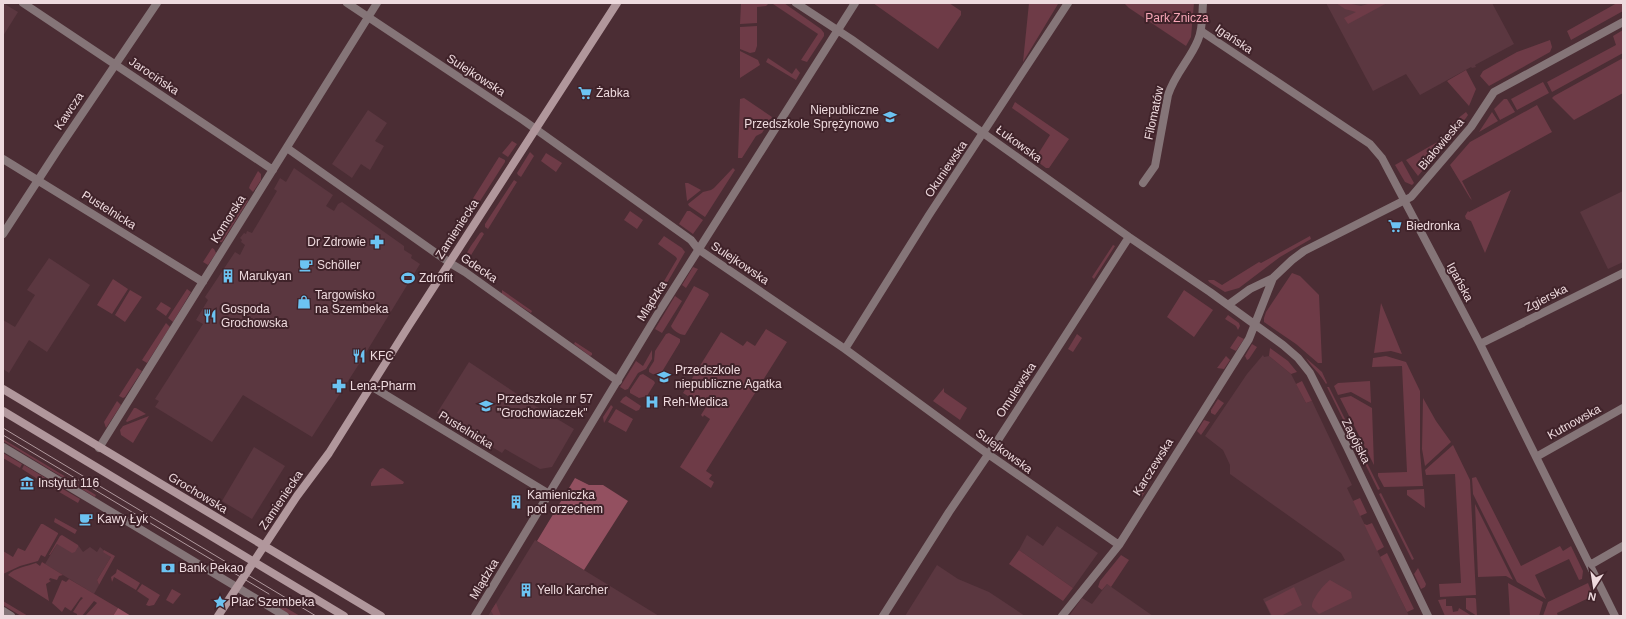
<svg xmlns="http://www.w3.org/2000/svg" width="1626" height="619" font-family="Arial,sans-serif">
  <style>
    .built { fill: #5b3740 }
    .green { fill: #6e3b47 }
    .forest { fill: #935060 }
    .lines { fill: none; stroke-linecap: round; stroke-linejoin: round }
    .street { stroke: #857578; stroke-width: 8 }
    .secondary { stroke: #b1979c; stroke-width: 8 }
    .tram { stroke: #b0989d; stroke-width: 1 }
    .labels { text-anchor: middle; stroke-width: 4; stroke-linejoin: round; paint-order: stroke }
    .park-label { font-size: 12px; fill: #f7a7b8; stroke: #40232a }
    .street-label { font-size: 12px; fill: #eedade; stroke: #40232a }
    .poi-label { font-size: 12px; fill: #eedade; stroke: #40232a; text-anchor: start }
  </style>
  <rect width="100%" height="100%" fill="#4b2d34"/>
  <path class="built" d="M3,3L18,12L3,36Z
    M1326,3H1492L1514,44L1475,65L1476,67L1472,68L1471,67L1420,95L1406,74L1373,91Z
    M368,110L387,123L375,141L384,146L370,170L361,164L352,178L332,164Z
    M294,168L333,195L326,206L334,211L338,204L342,202L404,246V250L412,255L411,258L420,264L359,364L312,437L243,395L212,442L155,407L159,401L155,399L203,324L196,320L208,300L205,297L235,252L240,255L245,245L241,242L242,240L240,238L244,233L246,234L247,231L252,233L277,191L274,189L280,178L286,182Z
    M1623,191V262L1608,269L1580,212Z
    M49,258L90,285L47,352L29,340L9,373L3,369V320L15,327L35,295L27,290Z
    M1263,355L1264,357L1269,356L1291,374L1306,403L1312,401L1352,485L1347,488L1409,616H1271L1263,599L1345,560L1341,553L1230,474V465L1223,450L1205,436L1247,374Z
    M469,362L532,404L574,429L552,467L540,469L505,449L502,453L437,413Z
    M254,447L285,466L252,519L222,501Z
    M1057,526L1098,553L1073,588L1019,550L1027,535L1043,546Z
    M535,540L579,567L659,616H488Z
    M57,544L78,547V545L83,552L90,547L97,552L100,547L111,557L97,580L99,585L94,594L45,564Z
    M937,565L958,579L989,592L1025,616H905Z
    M1107,584L1153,616H1069L1082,598L1092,604Z"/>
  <path class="green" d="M741,3H769L766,6L757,7V23L740,24Z
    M774,3H784L821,29L824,33V36L807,62L801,60L818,34L773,4Z
    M873,3H949L961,11V15L938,49Z
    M1029,3H1056L1058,4L1023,62Z
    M1124,3H1194L1191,37L1186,46L1129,8Z
    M1336,3H1347L1361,6L1371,3H1387L1348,24L1344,18L1356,12L1345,9Z
    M1617,3H1623V11L1571,40L1567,31Z
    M757,26V46L755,52L750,53L740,49V27Z
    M1623,30V53L1552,92L1547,82L1616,45L1613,36Z
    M1550,40L1552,47L1550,52L1489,86L1480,76L1483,71L1517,52Z
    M740,51L758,60L760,65L740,78Z
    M768,58L792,74L796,68L800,73L796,80L766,62Z
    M1623,58V93L1574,120L1552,98L1554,96Z
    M1466,70L1476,89L1469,106L1447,81Z
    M1543,82L1549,93L1517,110L1511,99Z
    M744,98L772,117L762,133L756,136L742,158H738L740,99Z
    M1504,99H1507L1515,112L1500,120L1494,109Z
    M1015,102L1069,139L1049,168H1046L999,133L1000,128L1009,140L1035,159L1050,135L1012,108Z
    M1537,105L1552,132L1462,181L1472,200L1470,198L1450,165L1470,142Z
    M1466,112L1468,115L1466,118L1418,176L1406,160L1446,137L1452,123Z
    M1492,112L1498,121L1479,132Z
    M512,141L517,144L508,157L502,153Z
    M530,152L534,156L521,177L518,175L517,173Z
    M546,153L562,163L556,172L541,161Z
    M499,157L505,160V162L473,212L467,208Z
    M1402,161L1414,183L1412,185L1405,182L1395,165Z
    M733,168L735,170L705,217L689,206L688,204L703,192L711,190L714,188Z
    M258,171L261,174V180L253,192L249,188L250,185Z
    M514,180L517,182L488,229L485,227V224Z
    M685,183H688L701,190L687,201Z
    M1511,190L1485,253L1471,221L1466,219L1465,216L1468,211L1469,212Z
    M244,198L247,199L248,201L222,242H220V236L241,200Z
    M630,211L643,220L637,229L624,220Z
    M687,211H690L703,220L693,234L679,224Z
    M459,220L465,224L449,249L445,251L441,250Z
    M482,232L484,234L465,265C462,255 475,241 480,233Z
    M664,236L682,248L685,252L660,295L657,293L677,259L676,257L658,244Z
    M1310,236L1311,239L1280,257L1239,288L1225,292L1209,282L1208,280H1214L1222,285L1259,262L1261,263Z
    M1113,245L1115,246L1094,279L1092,277Z
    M212,248L214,249L216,253L208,265L203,262Z
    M693,267L698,269L686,288L682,285Z
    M1292,273L1300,276L1319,295L1322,363H1318L1296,344L1264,322V318L1266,312Z
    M113,279L128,289L112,314L97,305Z
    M694,286L708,293L709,295L685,335C680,335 672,330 671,326Z
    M187,289L191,292L173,322L168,318Z
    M130,290L142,297L125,322L115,315Z
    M502,290L532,311L531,313L502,294Z
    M1184,290L1213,310L1194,337L1167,317Z
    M675,296L682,301L662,333L655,329Z
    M161,302L171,308L166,316L156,309Z
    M1381,303L1402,354L1391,351L1374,353Z
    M1228,315L1239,323L1240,326L1238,330L1236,326L1225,319Z
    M166,323L170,327L147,363L142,360Z
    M766,329L787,342L706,471L712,475L709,479L714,482L711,488L680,467L710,419L704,415L703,417L701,415L706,407L683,393L721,332L743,346L747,341L755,346Z
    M669,333L680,339V342L660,375L656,376L649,372V369L654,361L655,351L666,334Z
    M1077,334L1082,338L1073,352L1068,349Z
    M1238,336L1244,339L1236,351L1230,348Z
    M575,342L592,353V355L590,356L574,344Z
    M1252,344L1257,347L1249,359L1247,360L1245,356Z
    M1270,348L1288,361L1297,372L1291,374L1269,356Z
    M652,350V359L646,369L638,373L628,389L625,390L620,387L636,361L643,366Z
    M1226,356L1230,360L1224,369L1217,368Z
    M1386,356L1406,362L1420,391V452L1423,486L1384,487L1378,476V473L1407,472L1402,366L1372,367L1373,358Z
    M1306,358L1322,372L1327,383L1326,384C1320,373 1312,368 1306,358Z
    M137,368L142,371L125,397L123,398L119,396Z
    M643,374L654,381L655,383L647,396L639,398L630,393V390L640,375Z
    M1302,381L1312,401L1306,403L1296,384Z
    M1370,381L1371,403L1351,392L1338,395L1334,386L1338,383Z
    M1327,387H1329L1380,489L1378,490Z
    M944,388V392L967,408L960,420L933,401Z
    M626,396L641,406L639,410L636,411L620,402L623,398Z
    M1351,396L1372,408L1374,465L1340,398Z
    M1423,398L1436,421L1451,442L1425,466L1422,449Z
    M1218,399L1224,403L1215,415L1211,413V410Z
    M117,401L121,405L106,428L104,422Z
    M611,405L613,407L604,423L603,417Z
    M134,408H136L146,414L127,422L126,421Z
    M616,409L633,419L626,432L608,422Z
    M149,416L133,443L121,435L120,430L123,426Z
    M1204,420L1210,422L1201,435L1197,431Z
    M3,439L96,495L95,497L3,441Z
    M1453,445L1470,480L1476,595L1440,597L1439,584L1461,583L1455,474L1426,475L1425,470Z
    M3,453L22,464L20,468L3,458Z
    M24,465L52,482L50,487L22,469Z
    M383,468L404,482L403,484L371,486V483L380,469Z
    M1476,477L1521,566L1560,546L1563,551L1571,546L1583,571L1582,579L1579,580L1569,559L1535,575L1546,599L1517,582L1473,494L1472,478Z
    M1145,480L1150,483L1142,497L1137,493Z
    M56,485L80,499L78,503L54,489Z
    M1424,489L1425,508L1407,495V490Z
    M1381,493L1414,559L1412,560L1379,494Z
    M1360,498L1367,513L1360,516L1353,501Z
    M1475,504L1513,580L1506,576L1478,577Z
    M55,518L77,530L75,534L54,522Z
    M1372,523L1384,547L1377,551L1364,524L1367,525Z
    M41,524H43L58,533V534L45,557L41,555L38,561L20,566L3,574V551L13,557L18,548L25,551Z
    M62,535L78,545V547L75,552L72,553L57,544L50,555H49L60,536Z
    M104,550L115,556L99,585L97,580L111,557L103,552Z
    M1019,550L1073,588L1063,601L1009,564Z
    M1387,553L1414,609L1407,612L1380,557Z
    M1121,555L1129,560L1111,587L1107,584L1102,590L1098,587L1100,581Z
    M42,562L63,575L59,576L57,580L50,578L49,580L51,581L46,584L49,601L8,575C14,568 28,566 36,563L40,566Z
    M1418,568L1426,584L1425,587L1421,589L1414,574Z
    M117,569L140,583L136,590L114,577L112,582L111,577L116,573Z
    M69,579L118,608L113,616H85L97,603L94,601L82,616H77V614L73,612L80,601L83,598L81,597L71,611L65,607L62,612L52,603L62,580L66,582Z
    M1330,580L1351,592L1352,598L1319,614L1312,607C1311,600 1324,584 1330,580Z
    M1508,583L1543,602L1539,616H1510Z
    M1588,583L1593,596L1557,613L1558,616H1543L1548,602Z
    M142,584L160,595L154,605L149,606L146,605L149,599L137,591Z
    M1294,587L1302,605L1281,616H1272L1265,602Z
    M172,589L181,594L173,604L166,600Z
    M1466,598H1475L1476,599L1477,616L1466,609Z
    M271,599L300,616H292L269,602Z
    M1446,599V606H1452L1453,612L1458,611L1459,608L1472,616H1445L1438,600Z
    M3,601L28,616H21L3,605Z
    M496,603L501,616H494L491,611Z"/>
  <path class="forest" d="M575,478L589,485H603L628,501L584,570L537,541Z
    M118,608L131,616H113Z"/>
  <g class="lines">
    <path class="street" d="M23,3L273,170
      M347,3L523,120L691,240L698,249L845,349L988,454L1119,545
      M796,3L851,39L1129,237L1210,292L1283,345L1298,358L1310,373L1347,447L1428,616
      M1201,31L1370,144L1382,158L1480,344L1615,616
      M287,148L450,263L465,272L618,381
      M3,159L203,282
      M1143,183L1155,166L1168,95C1175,73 1190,60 1198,40C1203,29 1202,15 1203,3
      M3,234L59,148L157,3
      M1228,305L1250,289L1273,278L1292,260L1304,251L1411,197L1471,127L1494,92L1623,22
      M1480,344L1623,273
      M845,349L929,215L1068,3
      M371,386L549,494
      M3,447L285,616
      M99,448L377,3
      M1536,457L1623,408
      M1590,565L1623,546
      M3,611L11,616
      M475,616L657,315L855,3
      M883,616L949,512L998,440L1129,237
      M1062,616L1119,545L1249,339L1273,278"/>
    <path class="secondary" d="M3,389L381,616
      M3,411L344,616
      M218,616L297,496L329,453L408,327L617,3"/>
    <path class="tram" d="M3,428L316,616
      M3,435L269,594"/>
  </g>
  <defs>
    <g id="supermarket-bare" transform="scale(1.08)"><path d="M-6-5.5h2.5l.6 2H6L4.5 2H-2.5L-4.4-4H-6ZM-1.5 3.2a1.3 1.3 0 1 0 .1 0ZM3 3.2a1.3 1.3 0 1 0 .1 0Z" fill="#6cc3f2" stroke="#40232a" stroke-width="2.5" paint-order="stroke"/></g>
    <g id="school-bare" transform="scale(1.08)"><path d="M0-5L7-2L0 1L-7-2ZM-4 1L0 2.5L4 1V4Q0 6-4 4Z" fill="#6cc3f2" stroke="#40232a" stroke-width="2.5" paint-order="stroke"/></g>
    <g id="pharmacy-bare" transform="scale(1.08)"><path d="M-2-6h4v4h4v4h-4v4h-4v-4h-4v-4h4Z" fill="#6cc3f2" stroke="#40232a" stroke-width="2.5" paint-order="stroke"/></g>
    <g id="cafe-bare" transform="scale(1.08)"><path d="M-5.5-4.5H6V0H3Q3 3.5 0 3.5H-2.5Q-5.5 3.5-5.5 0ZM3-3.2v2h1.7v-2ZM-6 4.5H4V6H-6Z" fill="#6cc3f2" stroke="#40232a" stroke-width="2.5" paint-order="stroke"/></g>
    <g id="building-bare" transform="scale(1.08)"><path d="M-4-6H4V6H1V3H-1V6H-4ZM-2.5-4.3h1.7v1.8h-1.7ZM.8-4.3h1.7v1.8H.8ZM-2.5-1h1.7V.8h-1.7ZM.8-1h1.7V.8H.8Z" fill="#6cc3f2" stroke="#40232a" stroke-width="2.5" paint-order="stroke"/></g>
    <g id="stadium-bare" transform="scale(1.08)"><path d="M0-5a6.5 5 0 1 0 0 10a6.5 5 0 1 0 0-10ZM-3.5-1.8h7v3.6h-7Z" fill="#6cc3f2" stroke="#40232a" stroke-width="2.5" paint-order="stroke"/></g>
    <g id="shop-bare" transform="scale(1.08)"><path d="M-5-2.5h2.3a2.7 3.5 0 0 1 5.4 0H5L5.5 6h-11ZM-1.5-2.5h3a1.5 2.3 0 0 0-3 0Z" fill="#6cc3f2" stroke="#40232a" stroke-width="2.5" paint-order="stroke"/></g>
    <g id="restaurant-bare" transform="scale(1.08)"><path d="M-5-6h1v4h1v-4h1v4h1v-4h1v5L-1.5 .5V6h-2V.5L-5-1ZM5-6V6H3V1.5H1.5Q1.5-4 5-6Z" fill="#6cc3f2" stroke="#40232a" stroke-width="2.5" paint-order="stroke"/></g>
    <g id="hospital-bare" transform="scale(1.08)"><path d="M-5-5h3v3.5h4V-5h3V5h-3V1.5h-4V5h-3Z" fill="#6cc3f2" stroke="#40232a" stroke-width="2.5" paint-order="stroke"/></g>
    <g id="museum-bare" transform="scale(1.08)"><path d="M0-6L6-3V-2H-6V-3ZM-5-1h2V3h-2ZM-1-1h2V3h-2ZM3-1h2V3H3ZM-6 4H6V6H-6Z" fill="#6cc3f2" stroke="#40232a" stroke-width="2.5" paint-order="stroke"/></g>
    <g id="bank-bare" transform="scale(1.08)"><path d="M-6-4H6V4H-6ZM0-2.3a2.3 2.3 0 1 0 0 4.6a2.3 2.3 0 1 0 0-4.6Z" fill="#6cc3f2" stroke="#40232a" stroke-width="2.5" paint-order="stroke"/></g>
    <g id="sight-bare" transform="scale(1.08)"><path d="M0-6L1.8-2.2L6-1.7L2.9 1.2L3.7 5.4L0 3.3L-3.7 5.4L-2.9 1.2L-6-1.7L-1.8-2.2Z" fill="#6cc3f2" stroke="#40232a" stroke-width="2.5" paint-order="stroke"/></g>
  </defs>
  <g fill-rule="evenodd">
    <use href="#supermarket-bare" x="585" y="93"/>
    <use href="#school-bare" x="890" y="117"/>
    <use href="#supermarket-bare" x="1395" y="226"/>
    <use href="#pharmacy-bare" x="377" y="242"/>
    <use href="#cafe-bare" x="306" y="265"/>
    <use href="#building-bare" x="228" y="276"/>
    <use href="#stadium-bare" x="408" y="278"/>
    <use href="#shop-bare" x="304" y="302"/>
    <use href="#restaurant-bare" x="210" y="316"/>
    <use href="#restaurant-bare" x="359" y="356"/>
    <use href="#school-bare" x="664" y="377"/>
    <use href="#pharmacy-bare" x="339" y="386"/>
    <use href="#hospital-bare" x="652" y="402"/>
    <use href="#school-bare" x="486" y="406"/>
    <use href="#museum-bare" x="27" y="483"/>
    <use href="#building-bare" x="516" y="502"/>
    <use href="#cafe-bare" x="86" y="519"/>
    <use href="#bank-bare" x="168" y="568"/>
    <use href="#building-bare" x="526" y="590"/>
    <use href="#sight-bare" x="220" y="602"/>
  </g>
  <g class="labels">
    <g class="park-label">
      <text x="1177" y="22">Park Znicza</text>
    </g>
    <g class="street-label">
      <text transform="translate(1234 39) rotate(34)" y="4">Igańska</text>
      <text transform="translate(476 75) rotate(33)" y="4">Sulejkowska</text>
      <text transform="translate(154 76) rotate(34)" y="4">Jarocińska</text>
      <text transform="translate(69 111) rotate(-56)" y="4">Kawcza</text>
      <text transform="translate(1154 113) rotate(-78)" y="4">Filomatów</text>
      <text transform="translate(1019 144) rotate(36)" y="4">Łukowska</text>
      <text transform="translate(1441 144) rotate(-50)" y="4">Białowieska</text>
      <text transform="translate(946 169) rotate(-56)" y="4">Okuniewska</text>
      <text transform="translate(109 210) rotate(32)" y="4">Pustelnicka</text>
      <text transform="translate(228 219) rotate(-58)" y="4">Komorska</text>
      <text transform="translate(457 229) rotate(-57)" y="4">Zamieniecka</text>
      <text transform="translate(740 263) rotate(34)" y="4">Sulejkowska</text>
      <text transform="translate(479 268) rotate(34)" y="4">Gdecka</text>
      <text transform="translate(1460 282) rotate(62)" y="4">Igańska</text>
      <text transform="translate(1546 298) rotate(-27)" y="4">Zgierska</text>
      <text transform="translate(652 301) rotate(-58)" y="4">Mlądzka</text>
      <text transform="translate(1016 390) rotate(-57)" y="4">Omulewska</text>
      <text transform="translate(1574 422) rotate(-29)" y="4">Kutnowska</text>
      <text transform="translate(466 430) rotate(31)" y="4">Pustelnicka</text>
      <text transform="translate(1356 441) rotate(63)" y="4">Zagójska</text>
      <text transform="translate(1004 451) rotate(36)" y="4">Sulejkowska</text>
      <text transform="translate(1153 467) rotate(-58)" y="4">Karczewska</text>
      <text transform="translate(198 493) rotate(31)" y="4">Grochowska</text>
      <text transform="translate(281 500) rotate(-56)" y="4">Zamieniecka</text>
      <text transform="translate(484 579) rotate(-59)" y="4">Mlądzka</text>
    </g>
    <g class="poi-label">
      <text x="596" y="97">Żabka</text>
      <text x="879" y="114" text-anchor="end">Niepubliczne<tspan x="879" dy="14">Przedszkole Sprężynowo</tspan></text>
      <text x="1406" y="230">Biedronka</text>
      <text x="366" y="246" text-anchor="end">Dr Zdrowie</text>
      <text x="317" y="269">Schöller</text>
      <text x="239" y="280">Marukyan</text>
      <text x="419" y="282">Zdrofit</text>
      <text x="315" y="299">Targowisko<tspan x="315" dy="14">na Szembeka</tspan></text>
      <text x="221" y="313">Gospoda<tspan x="221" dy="14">Grochowska</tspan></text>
      <text x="370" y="360">KFC</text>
      <text x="675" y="374">Przedszkole<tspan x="675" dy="14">niepubliczne Agatka</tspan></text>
      <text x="350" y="390">Lena-Pharm</text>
      <text x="497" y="403">Przedszkole nr 57<tspan x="497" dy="14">"Grochowiaczek"</tspan></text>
      <text x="663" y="406">Reh-Medica</text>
      <text x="38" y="487">Instytut 116</text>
      <text x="527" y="499">Kamieniczka<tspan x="527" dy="14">pod orzechem</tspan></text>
      <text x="97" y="523">Kawy Łyk</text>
      <text x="179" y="572">Bank Pekao</text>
      <text x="537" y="594">Yello Karcher</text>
      <text x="231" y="606">Plac Szembeka</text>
    </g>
  </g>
  <rect width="1626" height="619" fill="none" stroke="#eedade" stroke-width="8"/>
  <g transform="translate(1594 587) rotate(192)" stroke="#40232a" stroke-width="3" paint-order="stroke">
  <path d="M0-3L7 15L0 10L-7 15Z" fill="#eedade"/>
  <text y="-6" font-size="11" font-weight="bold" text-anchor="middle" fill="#eedade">N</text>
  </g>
</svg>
